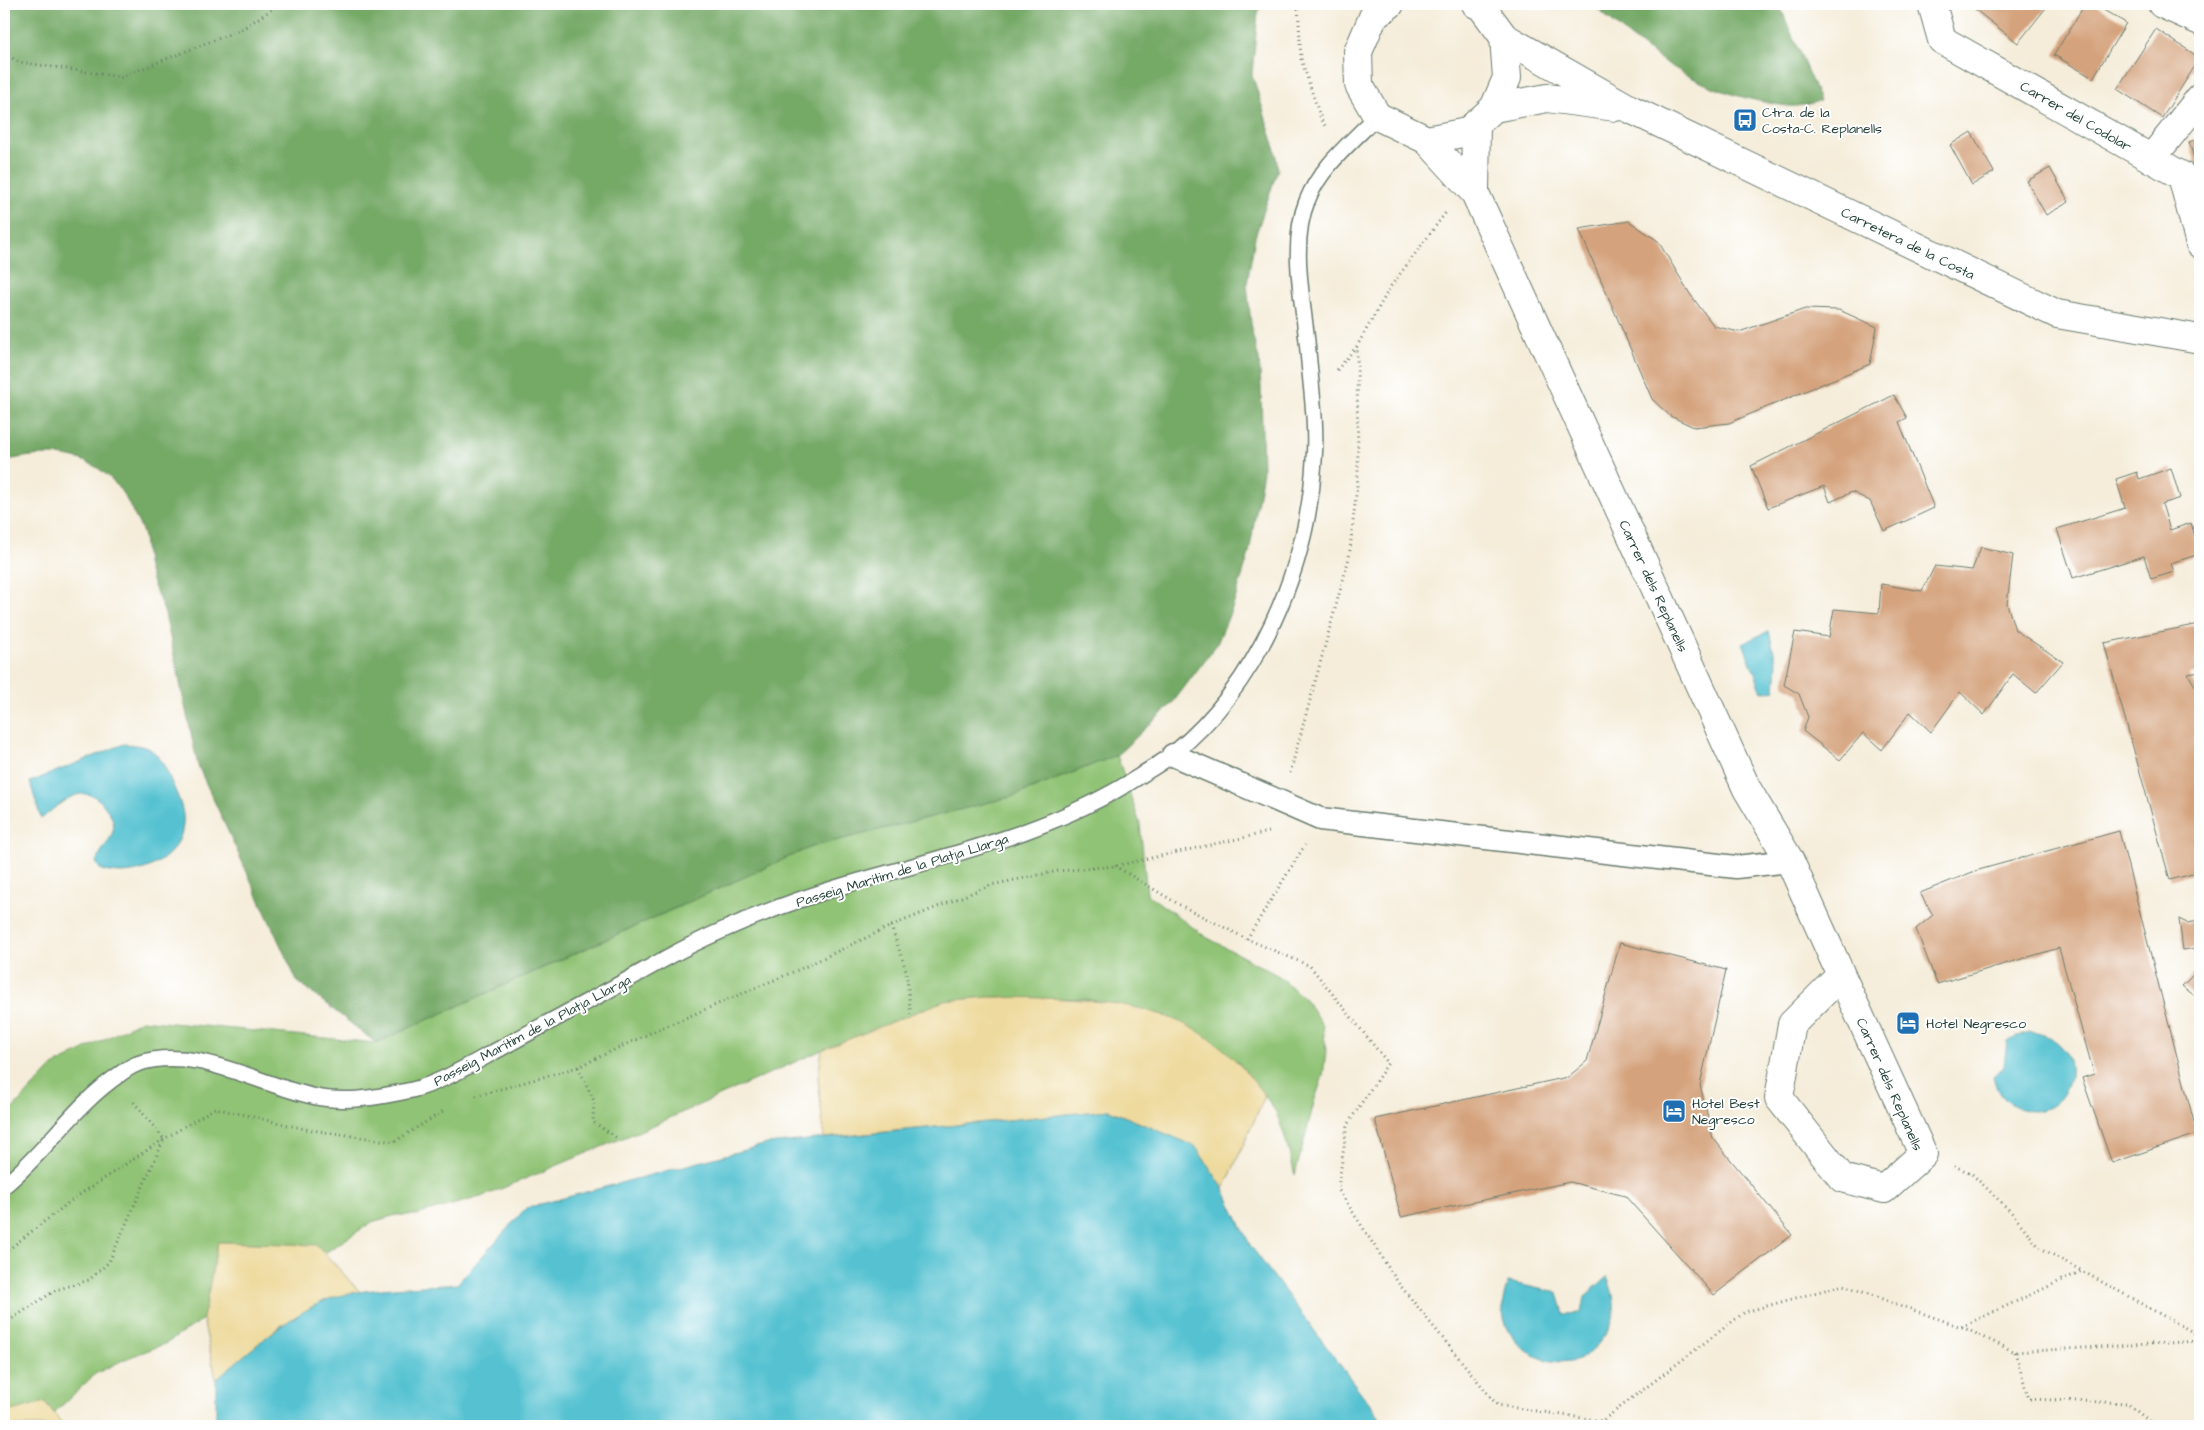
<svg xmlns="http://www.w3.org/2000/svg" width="2204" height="1430" font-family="'Architects Daughter',sans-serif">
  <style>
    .green { fill: #90c374; stroke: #588054 }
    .forest { fill: #74a966; stroke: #4a734d }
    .sand { fill: #eeda9e; stroke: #868c69 }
    .water { fill: #57c2d1; stroke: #3b8082 }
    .building { fill: #d4a27c }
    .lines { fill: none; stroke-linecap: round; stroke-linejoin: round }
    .service-casing { stroke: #6a7b6e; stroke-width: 18 }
    .pedestrian-casing { stroke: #6a7b6e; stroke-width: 25 }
    .minor-casing { stroke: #6a7b6e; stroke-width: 30 }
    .tertiary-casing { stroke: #6a7b6e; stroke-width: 30 }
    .path { stroke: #6a7b6e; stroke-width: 3; stroke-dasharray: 1 4; stroke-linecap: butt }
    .service { stroke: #fff; stroke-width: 15 }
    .pedestrian { stroke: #fff; stroke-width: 22 }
    .minor { stroke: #fff; stroke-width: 28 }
    .tertiary { stroke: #fff; stroke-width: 28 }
    .labels { text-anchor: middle; stroke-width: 4; stroke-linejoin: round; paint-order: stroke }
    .poi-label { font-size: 14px; fill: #1f3d34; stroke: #fff; text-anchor: start }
    .street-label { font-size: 14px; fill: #1f3d34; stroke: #fff }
  </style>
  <rect width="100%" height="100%" fill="#fff"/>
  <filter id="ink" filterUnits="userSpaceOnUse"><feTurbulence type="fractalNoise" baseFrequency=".02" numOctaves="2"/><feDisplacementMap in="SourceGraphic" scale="10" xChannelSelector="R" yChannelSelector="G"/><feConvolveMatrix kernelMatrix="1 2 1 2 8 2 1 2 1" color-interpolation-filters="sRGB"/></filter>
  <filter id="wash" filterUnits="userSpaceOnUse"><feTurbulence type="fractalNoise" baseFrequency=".0096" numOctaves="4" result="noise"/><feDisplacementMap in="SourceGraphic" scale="20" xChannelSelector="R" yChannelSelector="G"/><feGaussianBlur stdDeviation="1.12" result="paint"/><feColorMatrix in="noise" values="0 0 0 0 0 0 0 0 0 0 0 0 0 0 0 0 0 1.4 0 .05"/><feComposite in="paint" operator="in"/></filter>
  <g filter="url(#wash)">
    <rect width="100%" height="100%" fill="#f5edda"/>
    <path class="green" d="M1117,755L1140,824L1147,894L1206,937L1279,976L1306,1000L1323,1026L1326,1051L1323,1076L1315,1099L1295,1175L1284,1134L1276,1112L1265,1096L1239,1063L1167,1016L1125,1006L1085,999L989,997L944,1001L822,1050L654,1125L484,1196L416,1215H396L372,1222L325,1253L317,1245L218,1242L203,1319L167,1343L125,1359L95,1374L54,1413L45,1402L4,1413V1118L53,1066L142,1020L376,1043L811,847L1014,796Z"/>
    <path class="forest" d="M4,4H1260L1258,13L1252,74L1274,145L1278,169L1255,237L1247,284L1252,333L1259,359L1261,387L1263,471L1249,554L1233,606L1217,644L1171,705L1117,755L1014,796L811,847L376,1043L297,981L198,766L165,614C160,600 154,588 150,574C145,561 146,546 143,533C140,524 134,516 131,508C104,453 59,448 4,461Z
      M1592,4H1779L1820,101C1813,103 1805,105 1797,106C1785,107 1771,103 1759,101C1690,87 1643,50 1592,4Z"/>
    <path class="sand" d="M989,997C1076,999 1173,994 1238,1063C1248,1073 1256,1085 1265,1096L1224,1189L1195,1146L1109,1110L824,1138L818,1077L822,1050L944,1001Z
      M218,1242L317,1245L361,1293L325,1301L280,1326L216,1379L203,1319Z
      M45,1402L64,1426H4V1413Z"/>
    <path class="water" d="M1769,631L1777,665L1775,690L1762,692L1743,643Z
      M124,744C131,745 144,745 150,749C160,756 167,770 171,781C177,795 185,809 183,825C180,862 131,882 100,869L96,862C100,851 110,842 113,831C115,822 111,814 105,807C85,778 60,804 41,819L30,782Z
      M2031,1032C2101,1042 2066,1133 2015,1106C2002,1099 1997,1091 1993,1077L2004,1066L2007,1041L2018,1035Z
      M1109,1110L1195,1146L1224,1189L1250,1245L1386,1426H216V1379C250,1351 284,1319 324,1301C356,1287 421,1287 457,1284L526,1208L767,1144Z
      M1607,1277C1617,1300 1618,1321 1601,1340C1598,1344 1594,1349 1591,1352C1554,1379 1498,1346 1503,1301C1504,1295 1506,1288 1508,1282L1558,1293L1564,1314L1581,1313L1584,1297Z"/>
    <g id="blocks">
      <path class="building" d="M1968,4H2049L2018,43Z
        M2085,4H2093L2126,23L2093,78L2054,55Z
        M2156,29L2200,58L2162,118L2117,89Z
        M1971,132L1994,172L1972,185L1950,145Z
        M2200,138V176L2189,142Z
        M2050,168L2069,202L2046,215L2027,181Z
        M1629,221L1658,241L1690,294L1714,326L1739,332L1805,309L1839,310L1877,327L1870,364L1729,423L1694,427L1670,416L1652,399L1579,229Z
        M1894,395L1907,418L1899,422L1934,508L1884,531L1870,501L1852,492L1830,502L1824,486L1768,508L1751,466Z
        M2171,468L2180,498L2162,504L2170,530L2191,523L2200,554L2171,563L2174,572L2151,579L2144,556L2073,578L2057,529L2125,508L2116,479L2137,472L2139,479Z
        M1981,547L2013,555L2007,604L2015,630L2063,662L2036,693L2013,674L1984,715L1960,692L1931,732L1910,712L1882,750L1863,733L1840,760L1803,731L1808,717L1799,694L1784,685L1795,632L1829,637L1834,609L1879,613L1881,584L1922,591L1935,566L1972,570Z
        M2200,624V672L2188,674L2200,694V864H2196V873L2170,880L2104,643Z
        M2119,831L2197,1134L2112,1163L2082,1078L2094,1074L2059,948L1937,984L1916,929L1933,915L1920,893L1975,871Z
        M2179,919L2187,923L2200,921V1000L2182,986L2198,970L2197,948L2183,950Z
        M1620,943L1726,970L1700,1085L1713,1138L1792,1235L1714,1295L1625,1196L1570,1182L1401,1217L1375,1119L1568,1077L1587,1061Z"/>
    </g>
  </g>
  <g filter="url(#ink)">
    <use href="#blocks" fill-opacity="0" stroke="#6a7b6e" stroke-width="1"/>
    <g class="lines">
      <g class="service-casing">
        <path id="service" d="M4,1186C46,1152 74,1105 120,1074C124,1071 132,1066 137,1064C194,1044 256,1084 312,1096C344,1104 380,1097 412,1090C441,1083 475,1062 503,1047C541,1026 580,1006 618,985C642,972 665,958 689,946C739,921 795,900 849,884C949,855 1051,833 1140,776C1151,768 1164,762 1174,753C1258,685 1308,568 1314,461C1317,424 1311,388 1308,351C1304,305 1289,245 1307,201C1320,167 1352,142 1377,116"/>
      </g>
      <g class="pedestrian-casing">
        <path id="pedestrian" d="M1173,755L1320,819L1736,867L1790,861"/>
      </g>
      <g class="minor-casing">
        <path id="minor" d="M1932,4L1942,40L2182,176L2200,244
          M2162,4L2200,21
          M1427,140L1475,193L1747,789L1790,861L1841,975L1792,1024L1779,1098L1842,1178L1884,1189L1923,1154L1841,975
          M2151,159L2200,98
          M1475,193L1476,124"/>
      </g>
      <g class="tertiary-casing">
        <path id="tertiary" d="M1390,4L1373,17L1358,52L1359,85L1377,116L1427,140L1467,132L1494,108L1507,78L1504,37L1481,6L1476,4
          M1504,37L1628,108L2057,314L2200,339
          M1494,108L1547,98L1616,107"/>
      </g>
      <path class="path" d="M1298,4L1301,59L1322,122L1327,128
        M4,53L19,62L121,77L242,29L280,4
        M1337,370L1357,346L1391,286L1447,211
        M1290,773L1349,558L1358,477L1357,346
        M1115,866L1180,905L1247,939L1310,966L1388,1063L1347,1125L1338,1189L1399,1284L1497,1405L1602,1421L1745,1312L1843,1285L1961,1327L2082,1271L2200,1336
        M891,926L906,970L911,1016
        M1247,939L1305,845
        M578,1067L594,1101L593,1122L617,1138
        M476,1096L578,1067L650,1033L800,969L891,926L991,885L1058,871L1115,866L1269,832
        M1954,1166L1971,1173L2012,1213L2039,1247L2082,1271
        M4,1253L76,1197L164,1139L215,1108L305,1129L394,1142L445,1110
        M4,1324L56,1290L89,1280L109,1262L164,1139L132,1100
        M1962,1327L2015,1352L2200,1341
        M2015,1352L2029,1399L2127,1403L2155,1426"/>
      <use href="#service" class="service"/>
      <use href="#pedestrian" class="pedestrian"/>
      <use href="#minor" class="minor"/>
      <use href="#tertiary" class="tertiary"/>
    </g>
  </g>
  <defs>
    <g id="bus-square" transform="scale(1.25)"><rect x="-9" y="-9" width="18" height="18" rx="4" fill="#1f6fb2" stroke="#fff"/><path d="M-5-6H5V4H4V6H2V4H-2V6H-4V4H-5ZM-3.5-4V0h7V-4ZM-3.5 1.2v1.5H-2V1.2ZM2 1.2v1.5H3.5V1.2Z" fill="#fff"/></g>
    <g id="hotel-square" transform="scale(1.25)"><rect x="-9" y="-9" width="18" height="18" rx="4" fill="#1f6fb2" stroke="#fff"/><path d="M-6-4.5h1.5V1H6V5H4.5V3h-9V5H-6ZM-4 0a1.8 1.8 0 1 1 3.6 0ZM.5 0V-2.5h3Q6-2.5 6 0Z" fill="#fff"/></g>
  </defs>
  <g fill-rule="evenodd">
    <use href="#bus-square" x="1745" y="120"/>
    <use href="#hotel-square" x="1908" y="1023"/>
    <use href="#hotel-square" x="1674" y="1111"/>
  </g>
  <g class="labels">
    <g class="poi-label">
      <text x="1762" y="117">Ctra. de la<tspan x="1762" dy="16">Costa-C. Replanells</tspan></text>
      <text x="1926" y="1028">Hotel Negresco</text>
      <text x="1692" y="1108">Hotel Best<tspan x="1692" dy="16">Negresco</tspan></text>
    </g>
    <g class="street-label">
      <text transform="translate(2076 116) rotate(30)" y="5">Carrer del Codolar</text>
      <text transform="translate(1908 243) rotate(26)" y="5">Carretera de la Costa</text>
      <text transform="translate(1654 586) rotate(65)" y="5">Carrer dels Replanells</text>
      <text transform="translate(902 870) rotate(-17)" y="5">Passeig Marítim de la Platja Llarga</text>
      <text transform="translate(532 1030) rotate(-28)" y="5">Passeig Marítim de la Platja Llarga</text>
      <text transform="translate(1890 1084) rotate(66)" y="5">Carrer dels Replanells</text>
    </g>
  </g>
  <rect width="2204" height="1430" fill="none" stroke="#fff" stroke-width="20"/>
</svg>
